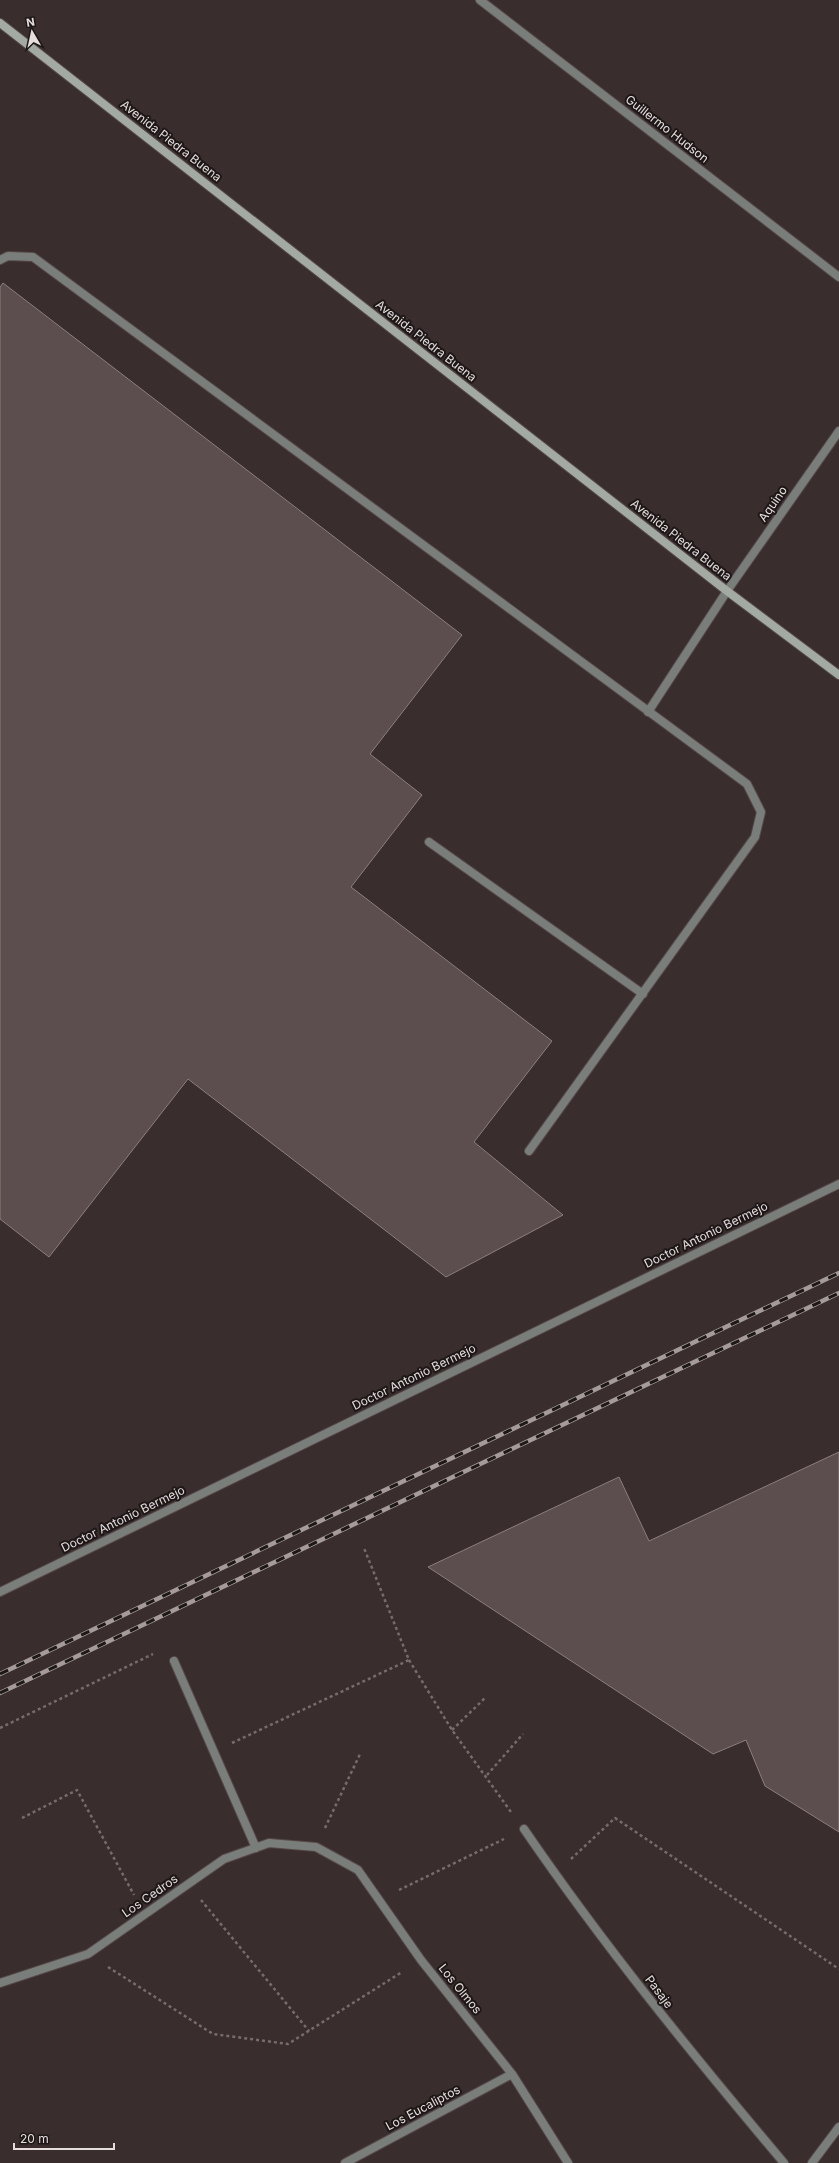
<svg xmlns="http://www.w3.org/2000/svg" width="839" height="2163" font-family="Inter,sans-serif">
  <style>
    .building { fill: #5c4e4e; stroke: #8d7e7e }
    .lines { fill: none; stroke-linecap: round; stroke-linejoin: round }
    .lane-casing { stroke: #564949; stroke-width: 10 }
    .street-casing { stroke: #564949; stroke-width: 10 }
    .secondary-casing { stroke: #564949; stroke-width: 10 }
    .path { stroke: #776c6c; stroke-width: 2.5; stroke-dasharray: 3 3; stroke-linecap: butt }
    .lane { stroke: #797e7a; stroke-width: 8 }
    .street { stroke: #797e7a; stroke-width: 8 }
    .secondary { stroke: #a2aaa3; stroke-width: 8 }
    .rail-casing { stroke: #a59b9a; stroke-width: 4.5 }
    .rail { stroke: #1d1717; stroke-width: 3; stroke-dasharray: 9; stroke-linecap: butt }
    .labels { text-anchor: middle; stroke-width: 4; stroke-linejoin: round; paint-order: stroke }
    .street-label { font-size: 12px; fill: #e6dedd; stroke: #1d1717 }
  </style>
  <rect width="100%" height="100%" fill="#3a2d2d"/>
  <path class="building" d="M3,283L462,635L370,754L422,795L351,887L552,1041L474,1142L563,1215L446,1277L188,1079L49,1257L0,1219V287Z
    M839,1452V1832L765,1786L746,1740L713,1754L428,1567L619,1477L649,1541Z"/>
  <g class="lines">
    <g class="lane-casing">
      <path id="lane" d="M0,260L8,256L33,257L747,784L761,812L755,837L529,1151
        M648,712L727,591
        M429,842L643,994"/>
    </g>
    <g class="street-casing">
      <path id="street" d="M480,0L839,277
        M727,591L839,431
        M0,1592L839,1184
        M174,1661L256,1848
        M524,1829C604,1946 693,2055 784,2163
        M0,1983L88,1954L224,1859L269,1843L316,1847L358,1870L421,1960L512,2074L568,2163
        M345,2163L512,2074
        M812,2163L839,2127"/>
    </g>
    <g class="secondary-casing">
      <path id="secondary" d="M0,23L727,591L839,675"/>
    </g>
    <path class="path" d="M409,1660L452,1730L511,1812
      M0,1728L153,1654
      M452,1730L485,1698
      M232,1743L409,1660L364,1548
      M487,1775L523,1734
      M22,1818L77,1790L134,1895
      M325,1828L361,1752
      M571,1859L615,1818L839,1969
      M399,1890L504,1839
      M201,1900L309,2031
      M108,1967L213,2034L288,2044L402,1972"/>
    <use href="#lane" class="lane"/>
    <use href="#street" class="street"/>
    <use href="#secondary" class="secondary"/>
    <g class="rail-casing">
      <path id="rail" d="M0,1674L839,1273
        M0,1693L839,1293"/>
    </g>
    <use href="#rail" class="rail"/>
  </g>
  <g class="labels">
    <g class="street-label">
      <text transform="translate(667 129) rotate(38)" y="4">Guillermo Hudson</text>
      <text transform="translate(171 141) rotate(38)" y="4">Avenida Piedra Buena</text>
      <text transform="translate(426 341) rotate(38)" y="4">Avenida Piedra Buena</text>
      <text transform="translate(773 504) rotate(-55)" y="4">Aquino</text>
      <text transform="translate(681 540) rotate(38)" y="4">Avenida Piedra Buena</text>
      <text transform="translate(706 1235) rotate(-26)" y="4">Doctor Antonio Bermejo</text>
      <text transform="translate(414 1377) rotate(-26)" y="4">Doctor Antonio Bermejo</text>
      <text transform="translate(123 1519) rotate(-26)" y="4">Doctor Antonio Bermejo</text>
      <text transform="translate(150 1896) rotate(-35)" y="4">Los Cedros</text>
      <text transform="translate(460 1989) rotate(51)" y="4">Los Olmos</text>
      <text transform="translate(659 1992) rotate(53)" y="4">Pasaje</text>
      <text transform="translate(423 2108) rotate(-28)" y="4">Los Eucaliptos</text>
    </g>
  </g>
  <g transform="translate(32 32) rotate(351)" stroke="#1d1717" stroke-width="3" paint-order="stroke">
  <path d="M0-3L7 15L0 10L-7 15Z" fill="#e6dedd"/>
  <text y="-6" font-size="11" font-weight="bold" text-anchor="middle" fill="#e6dedd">N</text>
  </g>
  <path d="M14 2143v6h100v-6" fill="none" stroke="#e6dedd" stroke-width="2"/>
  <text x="20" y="2143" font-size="12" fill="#e6dedd" stroke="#1d1717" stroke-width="3" paint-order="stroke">20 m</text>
</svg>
